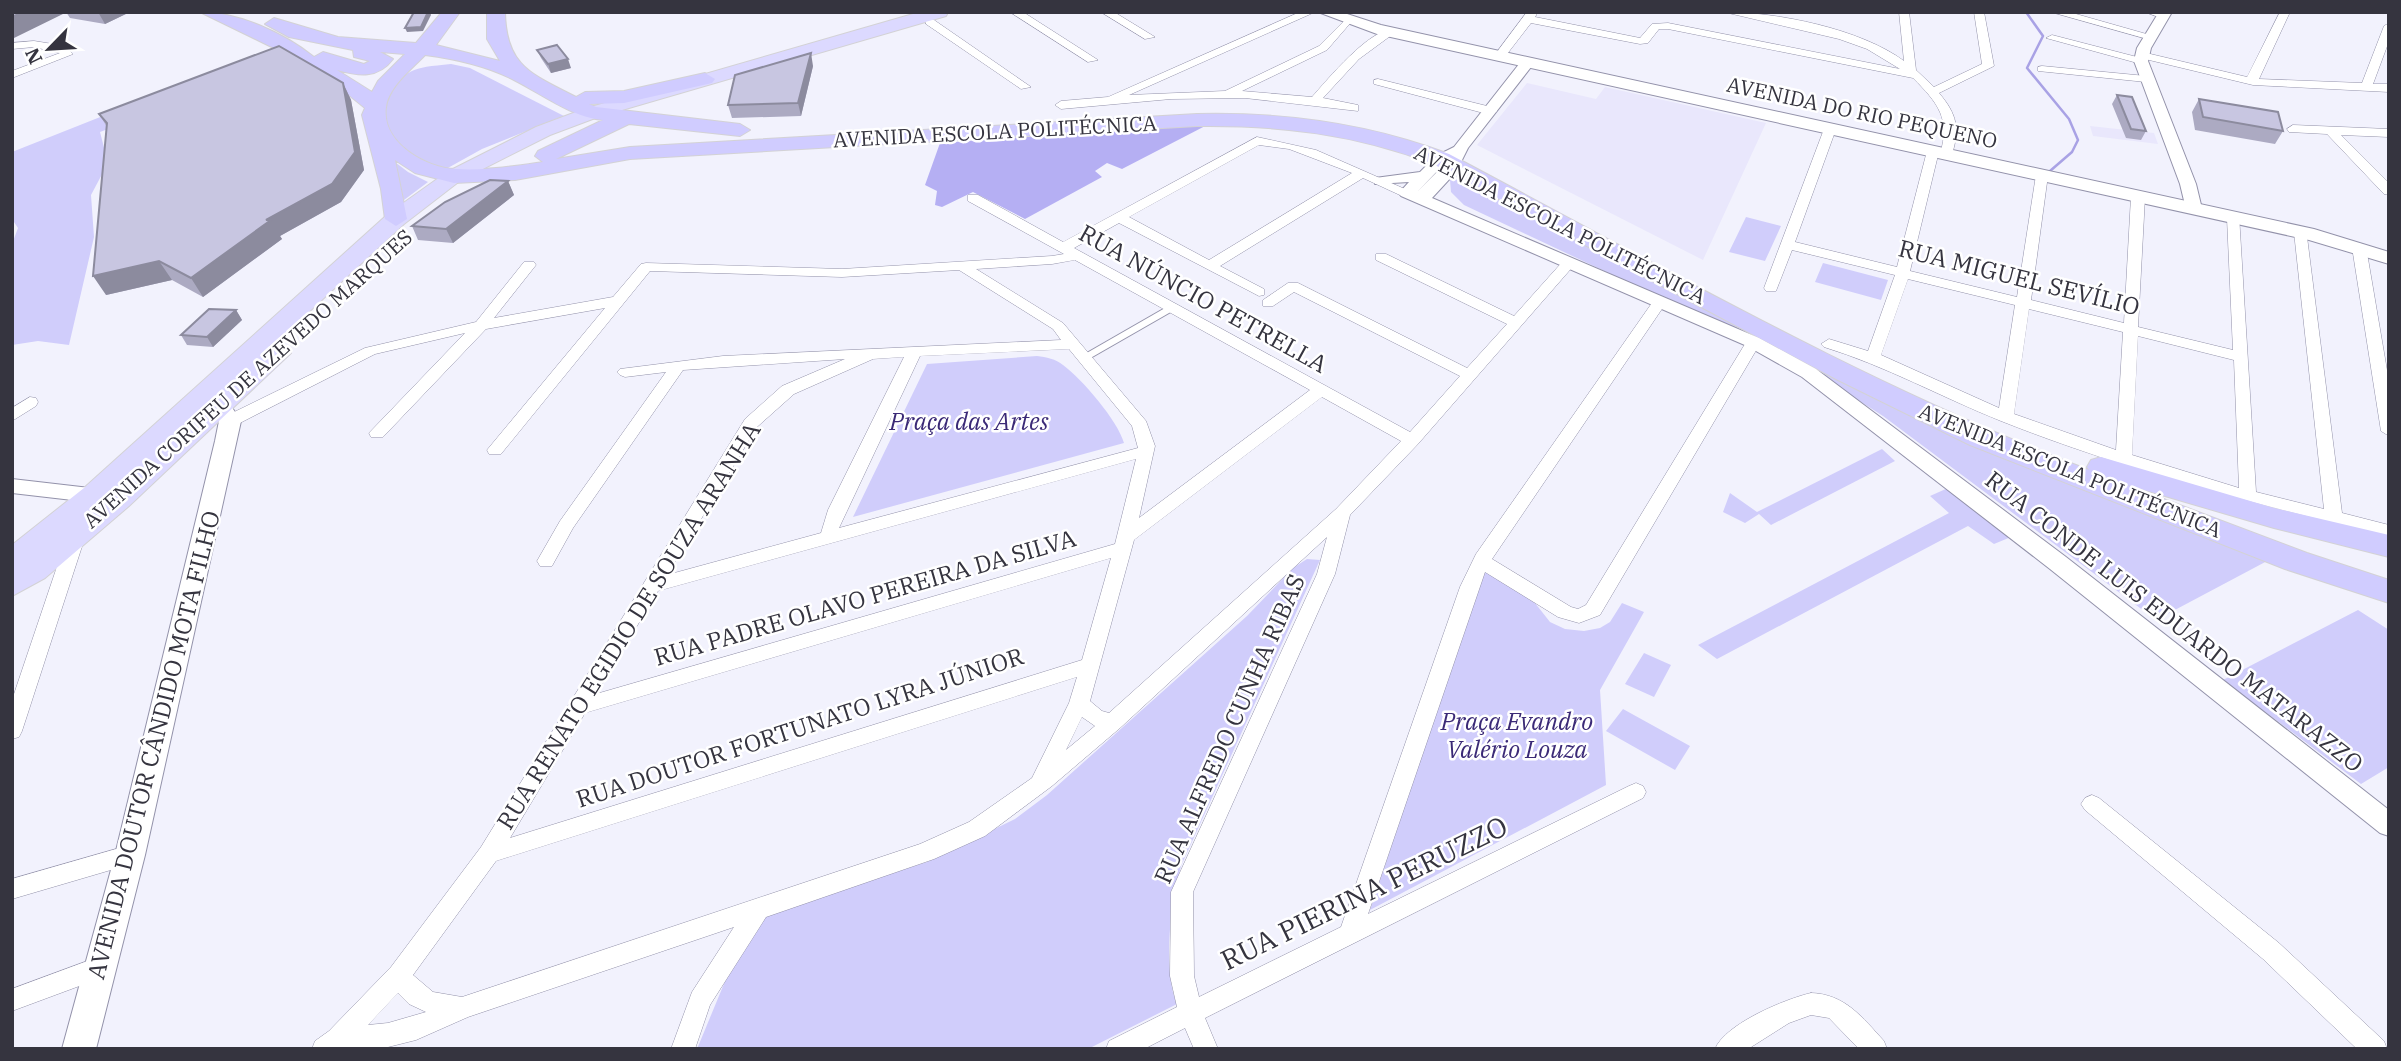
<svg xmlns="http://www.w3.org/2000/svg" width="2401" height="1061" font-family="'IBM Plex Serif',serif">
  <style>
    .built { fill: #e9e7fc }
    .green { fill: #d0cdfb }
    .forest { fill: #b5aff3 }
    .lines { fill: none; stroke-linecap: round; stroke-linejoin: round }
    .stream { stroke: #a9a2e5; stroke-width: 2.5 }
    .pedestrian-casing { stroke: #9392aa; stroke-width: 2 }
    .minor-casing { stroke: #9392aa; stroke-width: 1 }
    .tertiary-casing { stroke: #9392aa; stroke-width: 2 }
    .secondary-casing { stroke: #9392aa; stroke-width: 2 }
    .primary-casing { stroke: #d3d2d5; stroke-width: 2 }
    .trunk-casing { stroke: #d3d2d5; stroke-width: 2 }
    .pedestrian { fill: #fff; fill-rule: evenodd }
    .minor { fill: #fff; fill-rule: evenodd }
    .tertiary { fill: #fff; fill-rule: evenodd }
    .secondary { fill: #fff; fill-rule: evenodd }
    .primary { fill: #dcd9ff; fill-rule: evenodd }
    .trunk { fill: #d0ccff; fill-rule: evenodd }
    .wall { fill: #acaac2 }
    .shaded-wall { fill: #8c8b9e }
    .building { fill: #c8c6e1; stroke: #8c8b9e; stroke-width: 2 }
    .labels { text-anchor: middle; stroke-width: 5; stroke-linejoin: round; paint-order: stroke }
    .far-street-label { font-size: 21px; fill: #35343f; stroke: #fff }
    .street-label { font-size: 24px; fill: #35343f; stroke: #fff }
    .park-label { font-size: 24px; font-style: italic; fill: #3b2a77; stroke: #fff }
    .near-street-label { font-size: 28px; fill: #35343f; stroke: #fff }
  </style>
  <rect width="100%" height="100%" fill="#f2f2fd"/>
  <path class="built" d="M1527,83L1596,99L1605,87L1766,123L1703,260L1477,145Z
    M2090,126L2154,133L2158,144L2093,136Z"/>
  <path class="green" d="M264,52L285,62L100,132L108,163L91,195L94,237L69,345L38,341L12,345V244L18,228L12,219V152Z
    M451,64L470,68L564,116L482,149L446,169C405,160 386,142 383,100C408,68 410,68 451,64Z
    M387,156L408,172L428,182L404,200Z
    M1468,179L1903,410L2269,560L2156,620L1883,416L1800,363L1464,205L1451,192L1450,180Z
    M1746,217L1781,226L1765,261L1729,252Z
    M1823,263L1888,280L1881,300L1815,282Z
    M1037,356C1046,357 1056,359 1063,365C1082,379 1118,421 1124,443L853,517L927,364Z
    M1882,449L1895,461L1771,525L1759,514L1745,523L1723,512L1730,493L1757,512Z
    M1948,488L2011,537L1994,544L1968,526L1717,659L1698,645L1949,513L1930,496Z
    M1307,559L1320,560L1181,866C1171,902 1162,970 1177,1004L1088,1049H697L726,979L768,913L927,862L1015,819L1047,795L1247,616L1293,568Z
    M1484,569L1535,603L1550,622L1565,629L1584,631L1600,628L1610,622L1622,603L1644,612L1600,690L1606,785L1370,910Z
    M2358,610L2389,630V767L2361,784L2223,680Z
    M1644,653L1671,665L1654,697L1625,684Z
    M1623,709L1690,746L1675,770L1606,731Z"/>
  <path class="forest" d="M1209,124L1122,169L1107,163L1095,171L1102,177L1025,219L973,192L942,207L935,205L937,191L925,185L940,143Z"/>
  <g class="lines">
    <path class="stream" d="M2026,12L2043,36L2027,68L2069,119L2078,140L2072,152L2050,171"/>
    <g class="pedestrian-casing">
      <path id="pedestrian" d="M1172,304L1177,307L1176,309L1087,360L1083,361L1078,358Z"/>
    </g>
    <g class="minor-casing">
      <path id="minor" d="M1010,12H1023L1098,60L1088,62Z
        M1101,12H1114L1155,37L1145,39Z
        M1300,12H1315L1129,95L1225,91L1319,46L1348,17L1353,20L1327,50L1242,91L1312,97C1327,80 1371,27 1393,30V34L1359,59L1323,98L1358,105V111L1245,98L1171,99L1061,109L1055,105L1061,101L1108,97Z
        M1527,12H1538L1535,17L1640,38L1652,24L1668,23L1900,69L1867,49L1839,39L1724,12C1777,12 1861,29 1904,61L1899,12H1909L1916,70L1934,87L1982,64L1974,12H1984L1994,66L1939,93C1957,114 1960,129 1952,154L1946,158L1940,154C1951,119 1938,103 1913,78L1668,29H1659L1648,43L1640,44L1531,23L1504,58H1496L1494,56Z
        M2051,12H2069L2157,37L2151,40Z
        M2145,12H2163L2169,16L2164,19Z
        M2280,12H2290L2259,79L2362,83L2384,26L2389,23V41L2373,84H2389V92L2253,85L2145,59V63L2141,64L2046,38L2052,35L2137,57L2138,53L2142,52L2247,77Z
        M926,20H934L1031,87L1021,89L926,24Z
        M34,41L65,46L73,54L12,78V71L60,53L34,47L12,49V43Z
        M2042,66L2146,76L2152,79L2146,82L2038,71V67Z
        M1378,79L1495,108L1497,111L1491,115L1374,84V80Z
        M1830,125L1836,129L1795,242L1897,267L1927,151L1933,147L1939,151L1910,271L2017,297L2036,175L2042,171L2048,175L2031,300L2124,323L2131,197L2138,193L2145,197L2138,327L2233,350L2227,218L2234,214L2239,215L2256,492L2324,509L2294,232L2296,229H2306L2342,513L2389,525V537C2258,504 2127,471 2001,421C1941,397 1886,366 1824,347L1821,344L1829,339L1868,351L1895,275L1792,250L1776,291H1766L1764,288L1824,129ZM1908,279L2015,305L1999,408L1881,355ZM2029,309L2123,332L2116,450L2014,414ZM2138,336L2234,360L2239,488L2132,455Z
        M2293,125L2389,129V137L2341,135L2389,183V195L2384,194L2327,134L2289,132L2287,129Z
        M1257,137L1316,150L1414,193L1412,196H1402L1363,178L1220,266L1264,289V295L1259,296L1119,223L1074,248L1410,432L1460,376L1294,292L1273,306H1263V300L1288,283H1298L1467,368L1507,324L1376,260V254H1386L1514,316L1564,260L1569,259L1576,263L1418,444L1350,515L1335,574L1193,892L1194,976L1199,997L1341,927L1460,587L1476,554L1654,300L1659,299L1666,303L1492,559L1571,607L1578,609L1586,605L1748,339H1758L1761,342L1600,615L1579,623L1558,617L1485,572L1368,914L1629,786L1636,783L1643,786L1646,792L1643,798L1205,1018L1218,1049H1194L1185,1028L1144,1049H1106L1109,1041L1177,1007L1170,976L1171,892L1317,574L1327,537L1120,728L1052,786L985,836L934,859L766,917L710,1005L695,1049H671L692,992L734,927L468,1017L416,1040L388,1047L312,1049L315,1041L329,1031L391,967L481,847L745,419L782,386L845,359L683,370L573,528L552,566H540L537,561L560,521L666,372L625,377L620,375L617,372L620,369L723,356L1061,340L1053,329L959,270L842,277L650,271L501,454H489L487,450L605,308L486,329L383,437H371L369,433L465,333L375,354L236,425H224L222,421L224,417L365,348L476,322L524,262H534L536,265L494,318L613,297L641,264L646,263L842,269L1052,256L1064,254L968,201V195H978L1063,242ZM1259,145L1289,149L1352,173L1209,260L1129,217ZM1075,260L1310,390L1139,518L1155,446L1146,421L1063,323L976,269L1052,264ZM1069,349L1132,426L1138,448L839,528L920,356ZM904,357L828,510L821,533L667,575L757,427L794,394L873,359ZM1322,397L1401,441L1336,509L1109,713L1102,711L1090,701L1134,540ZM1136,459L1115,544L596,694L658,591ZM1111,558L1082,660L510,838L585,713ZM1077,677L1069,703L1032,778L969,822L920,844L462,997L433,992L413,975L496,861ZM1082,717L1095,726L1066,750ZM398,993L409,1004L426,1012L388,1023L368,1025Z
        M2359,243L2366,247L2389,382V436L2381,431L2352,247Z
        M30,397L36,398L38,402L36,406L12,421V408Z
        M77,528L86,534L22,731L19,737L12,739V700L68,534Z
        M2092,795L2099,798L2279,943L2384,1041L2387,1049H2357L2263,959L2085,810L2081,804L2085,798Z
        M130,845L138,848L141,855L138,862L12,899V879Z
        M101,956L109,959L113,967L109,975L12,1011V989Z
        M1811,993C1845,994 1862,1017 1884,1041L1887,1049H1859L1829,1018L1811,1015L1789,1023L1748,1049H1715C1725,1024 1785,999 1811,993Z"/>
    </g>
    <g class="tertiary-casing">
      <path id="tertiary" d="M2159,12H2172L2151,48L2148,61L2196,184L2202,209L2194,214L2186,209L2180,184L2134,61L2137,48Z
        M1523,59L1535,62L1468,148L1456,172L1432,198L1759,338L1816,369L2066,557L2389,810V836L2380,833L2050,569L1802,377L1747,346L1401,196L1399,193L1409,182L1375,184V178L1420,172L1436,156L1454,147ZM1448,161L1417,192L1446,162Z
        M12,479L107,490L117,497L107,504L12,493Z"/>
    </g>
    <g class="secondary-casing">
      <path id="secondary" d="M1318,12H1341L1381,25L2314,229L2389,252V264L2309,240L1377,34Z
        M221,401L229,403L241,421L145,855L96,1049H62L115,855L215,441L219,421L210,408L213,403Z"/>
    </g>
    <g class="primary-casing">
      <path id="primary" d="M920,12H948L946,16L598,117L550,135L461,180L404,224L247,369L270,348H288L291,353L129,506L45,578L12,596V545L84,488L388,214L447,172L536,127L584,109Z"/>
    </g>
    <g class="trunk-casing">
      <path id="trunk" d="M200,12C238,12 284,33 314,57L323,52L364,64L370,61L354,57L353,50L289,37L265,24L274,18L338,37L416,43L442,12H460L436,45L500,61L487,39V12H505C506,67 532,74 576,97L585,92L624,91L705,73L715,79L712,83L624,103L589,104L596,107L740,124L750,130L740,136L629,124L556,159L630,147L1197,114C1284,112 1367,123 1449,154C1659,265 1867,386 2089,470L2087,467L2091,460L2101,457L2274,508L2389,535V557L2274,528L2124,484L2307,553L2389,580V603L2285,569L1970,445L1836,379L1433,164C1356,134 1279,125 1197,126L630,159L515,180L454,183L415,173L395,160L407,219L396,226L385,219L381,189L362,115L365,108L334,83L304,69L286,54ZM380,52L405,54L378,81L372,92L337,70C359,76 378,79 393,59ZM425,55C456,59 487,66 514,80C542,94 571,117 603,120L538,151L535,156L543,162C515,166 484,171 456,169C425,168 381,142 386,107C389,86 411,70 425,55Z"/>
    </g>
    <use href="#pedestrian" class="pedestrian"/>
    <use href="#minor" class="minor"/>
    <use href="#tertiary" class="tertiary"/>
    <use href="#secondary" class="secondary"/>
    <use href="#primary" class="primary"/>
    <use href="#trunk" class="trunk"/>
  </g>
  <path class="wall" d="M66,12H130L105,24L70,18Z
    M537,50L571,68L551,73L541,58Z
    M813,66L801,116L732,118L728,105Z
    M343,83L351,100L364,170L341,202L280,236L282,239L203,297L172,280L106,295L107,127L99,114Z
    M2117,95L2146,131L2141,140L2126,138L2112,104Z
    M2199,99L2283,131L2275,144L2195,130L2192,112Z
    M508,181L514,195L453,243L418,240L412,226Z
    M236,310L242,320L213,347L187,345L181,335Z"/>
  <path class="shaded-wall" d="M23,12H64L65,13L12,39V17Z
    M98,12H130L105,24Z
    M428,12H430L431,15L423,31L407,32L405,28Z
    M811,53L813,66L801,116L798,103Z
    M568,59L571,68L551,73L548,64Z
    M343,83L351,100L364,170L341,202L280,236L282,239L203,297L191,278L266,220Z
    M508,181L514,195L453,243L446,229Z
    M159,261L172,280L106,295L93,276Z
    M236,310L242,320L213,347L207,337Z"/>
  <path class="building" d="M12,12H23L12,17Z
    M414,12H428L421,27L405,28Z
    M557,45L568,59L548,64L537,50Z
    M279,46L343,83L355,152L332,184L266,220H271L191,278L159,261L93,276L107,123L99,114Z
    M811,53L798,103L728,105L735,75Z
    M2117,95L2132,97L2146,131L2131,129Z
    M2199,99L2278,112L2283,131L2203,117Z
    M490,180L508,181L446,229L412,226L445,202Z
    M209,309L236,310L207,337L181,335Z"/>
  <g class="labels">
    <g class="far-street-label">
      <text transform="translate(1862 113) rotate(12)" y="7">AVENIDA DO RIO PEQUENO</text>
      <text transform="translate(995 132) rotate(-3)" y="7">AVENIDA ESCOLA POLITÉCNICA</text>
      <text transform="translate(1560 225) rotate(27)" y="7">AVENIDA ESCOLA POLITÉCNICA</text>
      <text transform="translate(248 379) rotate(-42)" y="7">AVENIDA CORIFEU DE AZEVEDO MARQUES</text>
      <text transform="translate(2070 471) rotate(22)" y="7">AVENIDA ESCOLA POLITÉCNICA</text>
    </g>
    <g class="street-label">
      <text transform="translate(2019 278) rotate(14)" y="8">RUA MIGUEL SEVÍLIO</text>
      <text transform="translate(1203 299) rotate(29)" y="8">RUA NÚNCIO PETRELLA</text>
      <text transform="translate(865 598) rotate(-16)" y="8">RUA PADRE OLAVO PEREIRA DA SILVA</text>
      <text transform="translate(2174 622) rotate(38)" y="8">RUA CONDE LUIS EDUARDO MATARAZZO</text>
      <text transform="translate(629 626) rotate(-58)" y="8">RUA RENATO EGIDIO DE SOUZA ARANHA</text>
      <text transform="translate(800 728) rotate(-18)" y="8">RUA DOUTOR FORTUNATO LYRA JÚNIOR</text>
      <text transform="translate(1230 729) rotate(-66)" y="8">RUA ALFREDO CUNHA RIBAS</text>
      <text transform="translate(154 745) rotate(-76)" y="8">AVENIDA DOUTOR CÂNDIDO MOTA FILHO</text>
    </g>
    <g class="park-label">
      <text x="969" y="430">Praça das Artes</text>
      <text x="1517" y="730">Praça Evandro<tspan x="1517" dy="28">Valério Louza</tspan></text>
    </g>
    <g class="near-street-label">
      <text transform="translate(1364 893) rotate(-26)" y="10">RUA PIERINA PERUZZO</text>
    </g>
  </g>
  <rect width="2401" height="1061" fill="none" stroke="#35343f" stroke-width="28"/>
  <g transform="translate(49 49) rotate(245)" stroke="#ffffff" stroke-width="5" paint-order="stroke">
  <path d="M0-5L12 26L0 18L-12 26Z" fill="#35343f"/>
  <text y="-10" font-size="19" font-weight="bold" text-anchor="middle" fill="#35343f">N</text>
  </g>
</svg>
